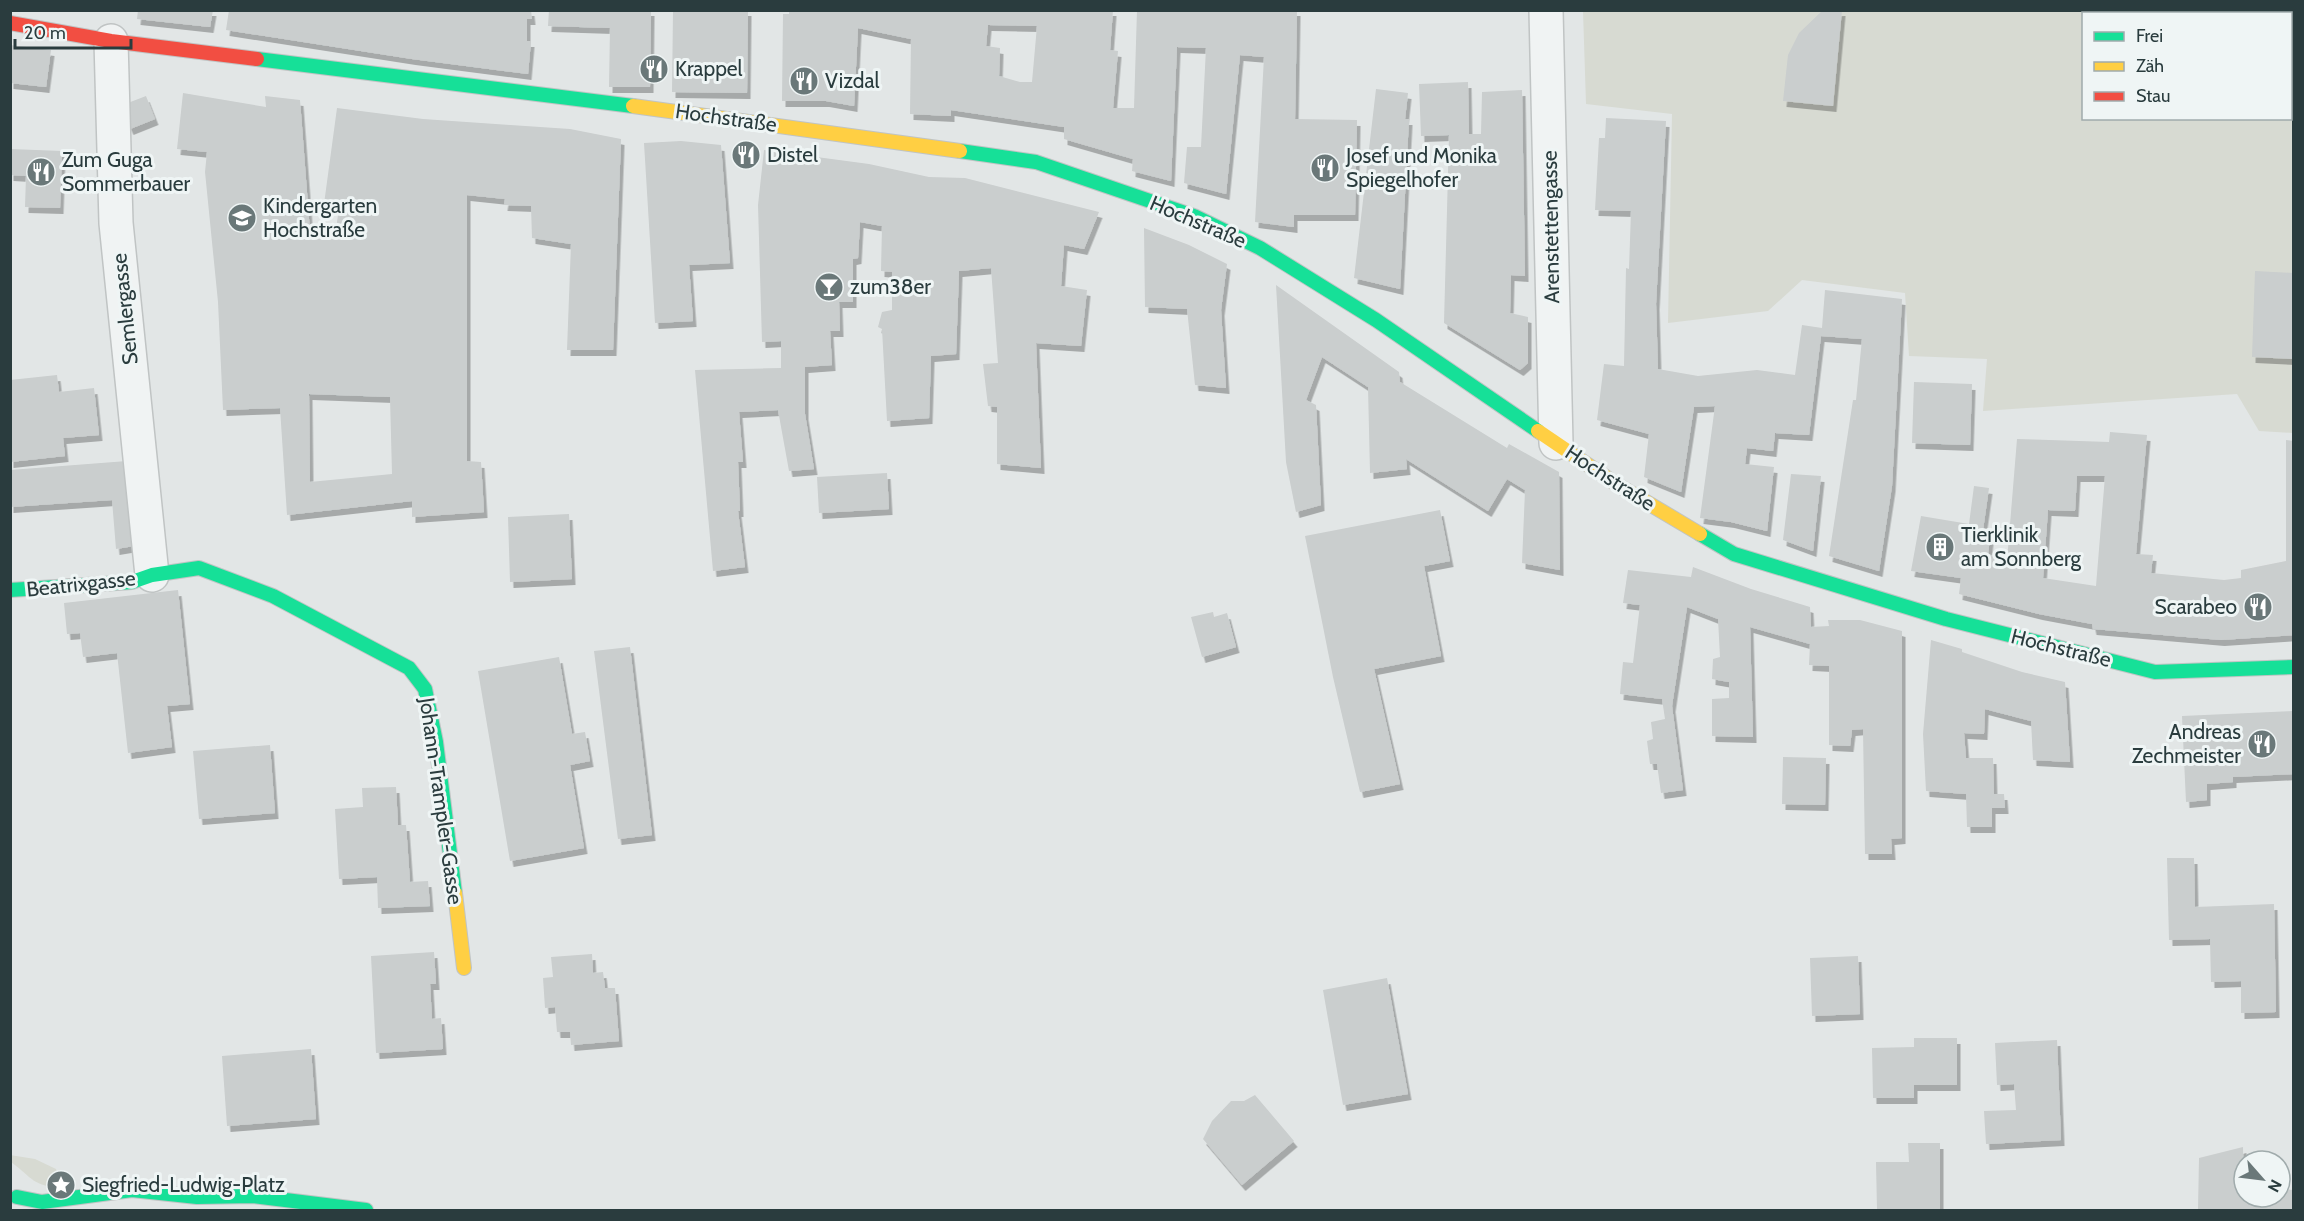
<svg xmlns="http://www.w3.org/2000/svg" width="2304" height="1221" font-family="Cabin,sans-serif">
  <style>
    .green { fill: #d7dad2; fill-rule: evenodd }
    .building { fill: #cacece; fill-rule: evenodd; filter: url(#shadow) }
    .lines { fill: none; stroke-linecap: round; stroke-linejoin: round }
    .street-casing { stroke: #c0c4c4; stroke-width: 36 }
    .fast-casing { stroke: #c0c4c4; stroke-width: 16 }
    .slow-casing { stroke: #c0c4c4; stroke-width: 16 }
    .jam-casing { stroke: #c0c4c4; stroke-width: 16 }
    .street { stroke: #f0f3f3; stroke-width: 33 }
    .fast { stroke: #16e098; stroke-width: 14 }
    .slow { stroke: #ffcf43; stroke-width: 14 }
    .jam { stroke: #f24e42; stroke-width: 14 }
    .labels { text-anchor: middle; stroke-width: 6; stroke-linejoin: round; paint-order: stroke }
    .poi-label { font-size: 21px; fill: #2a3c3e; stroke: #eff5f5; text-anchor: start }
    .street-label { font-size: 21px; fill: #2a3c3e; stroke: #eff5f5 }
  </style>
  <defs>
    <filter id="shadow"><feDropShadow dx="3.5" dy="6" stdDeviation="0" flood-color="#0004"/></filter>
  </defs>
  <rect width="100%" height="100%" fill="#e2e6e6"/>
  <path class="green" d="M1583,11H2293V433L2259,431L2237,394L1983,411L1987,359L1909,356L1905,293L1802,280L1768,311L1668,323L1672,114L1586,104ZM2084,14H2290V118H2084Z
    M10,1155L35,1159L56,1169L63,1189C30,1184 35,1180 11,1162Z"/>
  <path class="building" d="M138,10H213L210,27L137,19Z
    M229,10H531L532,19H527V41H531L528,74L412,59L226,30Z
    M549,10H651L650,87H609L610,28L548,26Z
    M673,10H748L747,93L672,92Z
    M789,10H1113L1110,50L1118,51L1113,108H1134L1137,10H1297L1295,119L1357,120L1355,215H1294V227L1255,222L1264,57L1240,55L1226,194L1184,183L1187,147H1201L1206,48L1177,47L1171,181L1132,171L1133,159L1064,139V127L951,110V116L910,114L911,39L858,28L854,106L826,101H782L783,14H789ZM988,25L1037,26L1032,82H1020L999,76L1000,48L986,46Z
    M1842,10L1833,106L1783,101L1788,55L1799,33L1822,11Z
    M2294,22V113L2290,114V23Z
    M10,45L51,50L46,87L10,83Z
    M1468,82L1469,134H1481L1482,92L1522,90L1525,276L1511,275L1510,313L1528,317V363L1520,370L1444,323L1449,135L1421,136L1419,84Z
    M1376,89L1408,93L1405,119H1409L1400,289L1354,278Z
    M183,93L266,107L265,96L300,100L310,232L335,236L339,208L324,204L337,108L423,119L570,129L621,139L613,350H567L571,244L532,238L531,206L504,205L505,199L467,195V461L481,462L484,512L412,517V501L287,515L280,408L223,410L218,302L205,172L207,152L177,149ZM309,394L390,397L392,474L310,482Z
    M146,96L155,119L130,129L120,106Z
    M1606,118L1666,121L1656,304L1658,369L1698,376L1757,370L1795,375L1802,325L1822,328L1825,290L1902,299L1892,486L1879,571L1829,556L1853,400H1856L1862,339L1821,336L1809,435L1775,433L1773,451L1747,448L1745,464L1774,467L1767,531L1731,522L1700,518L1715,406L1694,407L1681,492L1644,477L1649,434L1597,420L1604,364L1624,366L1626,268L1629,269L1631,211L1595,210L1599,138H1605Z
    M681,141L721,145L730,263L689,265L693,321L655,323L644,143Z
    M10,149L62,151L60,208L25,207L26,176L10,175Z
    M764,150L869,164L929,177L965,178L1099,212L1084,249L1064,245L1061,286L1087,290L1081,346L1036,343L1041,468L997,464V407L988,406L983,364L998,363L991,268L959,271L956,354L931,356L929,418L887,421L882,329L878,327L882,312L892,310V272L881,271L882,226L860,222L858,258L853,259V302H839L840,331H830L832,365L805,367V414L814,469L789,471L778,410L739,412L743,462H738L740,511H738L745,567L713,571L695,370L781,368V341L762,342L758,205Z
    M1144,228L1189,245L1227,264L1221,310L1226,388L1195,385L1187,309L1145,307Z
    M2255,271L2294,273V359L2252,357Z
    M1276,285L1399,372L1400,382L1507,448L1509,444L1559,472L1560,570L1522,563L1525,490L1507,479L1488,511L1406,459L1407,469L1370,473L1368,387L1322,357L1306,400L1316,405L1321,505L1296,512L1286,462Z
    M57,375L59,392L94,388L99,435L63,438L65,456L10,462V380Z
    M1914,382L1972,384L1970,445L1912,443Z
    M2110,432L2147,435L2136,554L2153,555L2151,573L2224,580L2241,578V570L2286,561V440L2294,441V635L2221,640L2093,629L2092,624L2039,614L1959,594L1961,578L1911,571L1921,516L1969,524L1974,486L1989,488L1983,530L1991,531L1988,554L2007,561L2017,439L2109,442ZM2077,476H2105L2096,586L2043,578L2048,510L2075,511Z
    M127,461L134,546L116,549L112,500L10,507V470Z
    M887,473L889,509L819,513L817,477Z
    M1791,474L1821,476L1813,551L1783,540Z
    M1440,510L1450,561L1424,566L1441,656L1374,669L1400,784L1360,792L1333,677L1305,536Z
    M569,514L572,579L510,582L508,517Z
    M1693,567L1751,589L1810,607L1811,627L1829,626L1828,620H1860L1902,631V838L1891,839L1892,854H1865L1863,729L1852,730L1850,746L1829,745V666L1809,665L1810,644L1750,627L1753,737L1712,736V699L1729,698V682L1712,679L1713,659L1720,657L1718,619L1687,607L1672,706L1683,790L1661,793L1657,764H1650L1647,741L1653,739L1651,722L1665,719L1662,699L1620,694L1623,662L1633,663L1640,605L1623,603L1628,570L1691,577Z
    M178,590L190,704L167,706L172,747L128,753L117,653L83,657L80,633L67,634L64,603Z
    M1213,612L1214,617L1227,613L1236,647L1202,657L1191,617Z
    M1931,640L1962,649V652L2022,672L2065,682L2070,762L2033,760L2031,721L1985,709L1984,734L1964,733L1966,758H1993L1994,794H2004L2005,808H1992V827H1967L1966,794L1926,791L1923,734Z
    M630,647L652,835L618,839L594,651Z
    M559,657L572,734L585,732L590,761L570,765L584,848L510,861L478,671Z
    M2294,711V774L2233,777V782L2207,784V800L2186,802L2182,716Z
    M270,745L275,813L199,819L193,751Z
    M1783,757L1826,758L1825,805L1782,804Z
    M396,787L398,825H406L410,882L428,881L430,906L378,908L377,877L339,879L335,809L363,807L362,788Z
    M2167,858H2194L2195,907L2274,904L2276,1012L2241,1013V981L2211,982L2210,939L2169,940Z
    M434,952L436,984H430L432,1019L441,1018L443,1049L376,1053L371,956Z
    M592,954L593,973L603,972L605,988H615L619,1041L571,1045L570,1032H557L555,1007L545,1008L543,978L553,977L551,957Z
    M1858,956L1860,1014L1812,1016L1810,958Z
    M1387,978L1408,1094L1343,1105L1323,990Z
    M1914,1038H1957V1085H1914V1098H1873L1872,1048L1914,1047Z
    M2057,1040L2061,1140L1986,1144L1984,1111L2016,1110L2014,1084L1997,1085L1995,1043Z
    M311,1049L316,1119L227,1126L222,1056Z
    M1255,1095L1294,1141L1242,1185L1203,1139L1212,1121L1231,1101H1244Z
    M1908,1143H1940V1210H1877L1876,1162H1909Z
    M2243,1147L2244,1197H2280V1189L2294,1190V1210H2198L2199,1158Z"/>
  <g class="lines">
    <g class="street-casing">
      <path id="street" d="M1546,10L1556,443
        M111,41L116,223L152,575"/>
    </g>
    <g class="fast-casing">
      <path id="fast" d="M257,59L633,106
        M960,151L1036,162L1194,216L1260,248L1376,320L1538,431
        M1700,534L1734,554L1946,619L2155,672L2294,667
        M10,590L132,582L152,575L199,568L273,596L409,668L425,689L436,742L455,893
        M17,1197L42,1202L132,1190L197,1197L253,1196L366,1210"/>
    </g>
    <g class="slow-casing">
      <path id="slow" d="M633,106L960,151
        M1538,431L1616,484L1700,534
        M455,893L464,968"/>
    </g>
    <g class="jam-casing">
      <path id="jam" d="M10,23L111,41L257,59"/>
    </g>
    <use href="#street" class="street"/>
    <use href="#fast" class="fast"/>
    <use href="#slow" class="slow"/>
    <use href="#jam" class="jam"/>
  </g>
  <defs>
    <g id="restaurant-disc" transform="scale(1.5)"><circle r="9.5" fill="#6a7879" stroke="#eff5f5"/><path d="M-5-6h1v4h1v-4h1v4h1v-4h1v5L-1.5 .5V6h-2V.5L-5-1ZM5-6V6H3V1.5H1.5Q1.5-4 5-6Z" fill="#fff"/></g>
    <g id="school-disc" transform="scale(1.5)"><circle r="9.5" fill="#6a7879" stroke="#eff5f5"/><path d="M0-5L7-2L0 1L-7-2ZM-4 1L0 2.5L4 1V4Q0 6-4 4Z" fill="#fff"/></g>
    <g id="bar-disc" transform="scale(1.5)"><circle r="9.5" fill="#6a7879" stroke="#eff5f5"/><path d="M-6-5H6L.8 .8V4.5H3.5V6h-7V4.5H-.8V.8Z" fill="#fff"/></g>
    <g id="building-disc" transform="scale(1.5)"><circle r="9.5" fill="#6a7879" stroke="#eff5f5"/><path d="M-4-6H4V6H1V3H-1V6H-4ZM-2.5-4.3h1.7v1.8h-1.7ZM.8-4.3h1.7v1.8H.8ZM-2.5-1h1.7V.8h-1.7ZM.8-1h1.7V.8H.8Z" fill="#fff"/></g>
    <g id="sight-disc" transform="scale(1.5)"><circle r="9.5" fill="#6a7879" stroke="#eff5f5"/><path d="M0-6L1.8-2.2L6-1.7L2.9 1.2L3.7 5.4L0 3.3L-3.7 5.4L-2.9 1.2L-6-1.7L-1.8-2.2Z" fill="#fff"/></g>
  </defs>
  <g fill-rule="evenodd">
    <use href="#restaurant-disc" x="654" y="69"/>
    <use href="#restaurant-disc" x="804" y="81"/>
    <use href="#restaurant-disc" x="746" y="155"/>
    <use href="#restaurant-disc" x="1325" y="168"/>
    <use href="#restaurant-disc" x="41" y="172"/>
    <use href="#school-disc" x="242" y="218"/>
    <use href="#bar-disc" x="829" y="287"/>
    <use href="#building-disc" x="1940" y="547"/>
    <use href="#restaurant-disc" x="2258" y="607"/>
    <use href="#restaurant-disc" x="2262" y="744"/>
    <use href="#sight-disc" x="61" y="1185"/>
  </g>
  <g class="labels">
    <g class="poi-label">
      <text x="675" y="76">Krappel</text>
      <text x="825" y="88">Vizdal</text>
      <text x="767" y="162">Distel</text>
      <text x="1346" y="163">Josef und Monika<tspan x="1346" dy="24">Spiegelhofer</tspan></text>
      <text x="62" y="167">Zum Guga<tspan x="62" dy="24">Sommerbauer</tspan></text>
      <text x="263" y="213">Kindergarten<tspan x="263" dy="24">Hochstraße</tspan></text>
      <text x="850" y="294">zum38er</text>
      <text x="1961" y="542">Tierklinik<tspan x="1961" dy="24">am Sonnberg</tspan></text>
      <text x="2237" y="614" text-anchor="end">Scarabeo</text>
      <text x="2241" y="739" text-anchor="end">Andreas<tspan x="2241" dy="24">Zechmeister</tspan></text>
      <text x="82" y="1192">Siegfried-Ludwig-Platz</text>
    </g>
    <g class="street-label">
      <text transform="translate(726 118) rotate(8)" y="7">Hochstraße</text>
      <text transform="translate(1198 222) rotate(23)" y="7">Hochstraße</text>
      <text transform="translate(1551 227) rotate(-91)" y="7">Arenstettengasse</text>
      <text transform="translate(125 309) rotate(-96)" y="7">Semlergasse</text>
      <text transform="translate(1610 478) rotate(33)" y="7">Hochstraße</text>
      <text transform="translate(81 584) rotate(-6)" y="7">Beatrixgasse</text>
      <text transform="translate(2061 648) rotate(14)" y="7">Hochstraße</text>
      <text transform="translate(441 801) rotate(82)" y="7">Johann-Trampler-Gasse</text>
    </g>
  </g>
  <rect width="2304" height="1221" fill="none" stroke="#2a3c3e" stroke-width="24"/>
  <rect x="2082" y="12" width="210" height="108" fill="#eff5f5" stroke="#a0abac" stroke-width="1.5"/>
  <rect x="2094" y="32" width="30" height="9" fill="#16e098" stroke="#a0abac" stroke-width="1.5"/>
  <text x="2136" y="42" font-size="18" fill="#2a3c3e">Frei</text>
  <rect x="2094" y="62" width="30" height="9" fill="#ffcf43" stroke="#a0abac" stroke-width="1.5"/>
  <text x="2136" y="72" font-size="18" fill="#2a3c3e">Zäh</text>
  <rect x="2094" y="92" width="30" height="9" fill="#f24e42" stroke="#a0abac" stroke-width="1.5"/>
  <text x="2136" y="102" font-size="18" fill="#2a3c3e">Stau</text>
  <g transform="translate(2262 1179) rotate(118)"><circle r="28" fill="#eff5f5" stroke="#a0abac" stroke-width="1.5"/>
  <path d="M0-4.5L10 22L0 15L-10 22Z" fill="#6a7879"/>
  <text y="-9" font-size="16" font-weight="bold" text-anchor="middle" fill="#2a3c3e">N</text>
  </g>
  <path d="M15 39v9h116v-9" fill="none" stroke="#2a3c3e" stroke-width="3"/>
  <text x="24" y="39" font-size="18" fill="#2a3c3e" stroke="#eff5f5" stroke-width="4.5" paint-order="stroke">20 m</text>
</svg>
